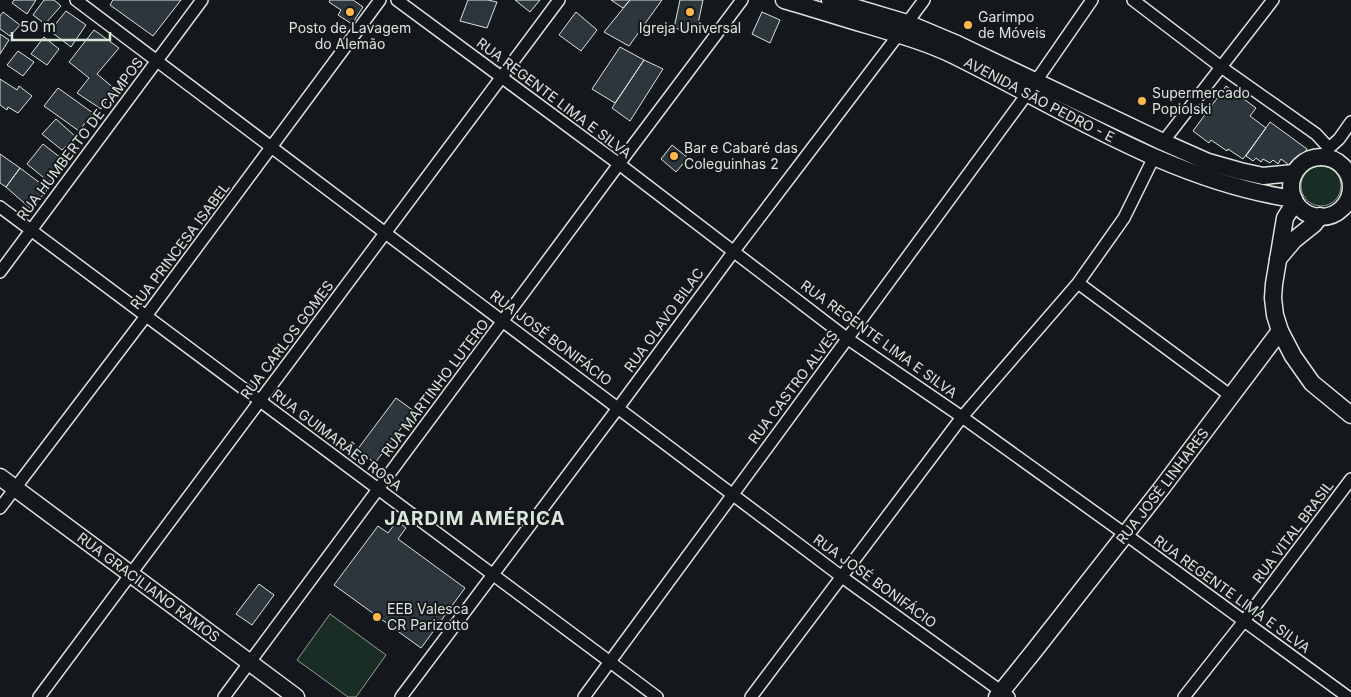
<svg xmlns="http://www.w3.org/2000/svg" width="1351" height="697" font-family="Inter,sans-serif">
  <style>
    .green { fill: #1a2d24; stroke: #939e99 }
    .building { fill: #2c363c; stroke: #d8e6dc }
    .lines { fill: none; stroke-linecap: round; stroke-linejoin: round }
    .street-casing { stroke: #d8e6dc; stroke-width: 14 }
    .secondary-casing { stroke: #d8e6dc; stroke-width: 19 }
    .street { stroke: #14181c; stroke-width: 11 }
    .secondary { stroke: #14181c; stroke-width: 16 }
    .poi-dot { fill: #ffb74d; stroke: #14181c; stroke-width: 2 }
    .labels { text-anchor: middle; stroke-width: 4; stroke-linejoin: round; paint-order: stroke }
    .poi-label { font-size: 14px; fill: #d8e6dc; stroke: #14181c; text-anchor: start }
    .street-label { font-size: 14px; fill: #d8e6dc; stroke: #14181c }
    .district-label { font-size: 19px; font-weight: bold; letter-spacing: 1px; fill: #d8e6dc; stroke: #14181c }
  </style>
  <rect width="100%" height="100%" fill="#14181c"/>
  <path class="green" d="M1301 186a20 20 0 1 1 40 0a20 20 0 1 1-40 0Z
    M330,614L386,655L356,697H348L297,660Z"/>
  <path class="building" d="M14,0H36L27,14L12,3Z
    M44,0H54L61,6L45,24L33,15Z
    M113,0H181L153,36L110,5Z
    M330,0H353L363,7L352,24L338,15L341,10L329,2Z
    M468,0H488L497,2L487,28L460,21Z
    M515,0H540L530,12Z
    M611,0H630L623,8Z
    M630,0H662L629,46L604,32Z
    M680,0H703L696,33L674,28Z
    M66,11L86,25L71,47L50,31Z
    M3,12L20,25L10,36L0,29V16Z
    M576,12L597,30L581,51L559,35Z
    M762,12L780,20L770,43L752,34Z
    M94,30L119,48L97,74L115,89L101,109L77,93L89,78L69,62Z
    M0,34L9,40L0,54Z
    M44,37L59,49L47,65L31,54Z
    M620,47L644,60L615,103L592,89Z
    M18,51L34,62L23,76L7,65Z
    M644,60L663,69L630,121L612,108Z
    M0,79L17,90L19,86L32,96L18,113L8,107L7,110L0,105Z
    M1226,86L1256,108L1250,116L1266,128L1243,159L1228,149L1227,151L1211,140L1209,143L1193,131Z
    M58,88L93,113L79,131L44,106Z
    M56,119L76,137L62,150L42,134Z
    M1270,122L1307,149L1293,168L1281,159L1278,164L1273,160L1270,163L1263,159L1261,162L1256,158L1253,161L1246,156Z
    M43,144L66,162L49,182L27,164Z
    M672,145L688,158L676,172L661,159Z
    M0,154L20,168L6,187L0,183Z
    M20,168L48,189L31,209L6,187Z
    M396,398L414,411L375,463L357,450Z
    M397,521L406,528L398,539L465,588L421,648L334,585L378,526L388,533Z
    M259,584L274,595L252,625L236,614Z"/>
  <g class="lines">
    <g class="street-casing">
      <path id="street" d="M76,0L842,577L1009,697
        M397,0L619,164L848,339L962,417L1125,534L1348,697
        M1133,0L1221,67L1316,134L1329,148
        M907,23L924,0
        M1036,81L1092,0
        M1163,142L1273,0
        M1329,148L1339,139L1351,122
        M0,207L657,697
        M0,272L202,0
        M1078,283L1231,396
        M0,508L146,316L380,0
        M39,697L559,0
        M224,697L619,164L742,0
        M401,697L618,408L734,251L899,34
        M584,697L1027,94
        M751,697L962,417L1078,283L1124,218L1154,157
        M1184,697L1244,621L1351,479"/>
    </g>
    <g class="secondary-casing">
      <g id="secondary">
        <path id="s1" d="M784,0C812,8 840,17 867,25C897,34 926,42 953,55C1063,109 1170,181 1294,199"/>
        <path d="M830,0L907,23L957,44L1163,142L1208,162L1240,171L1263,176L1294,173"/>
        <circle cx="1321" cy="187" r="30"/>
        <path d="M1295,202L1285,218L1274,284L1273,298L1275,315L1280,331L1293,356L1312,383L1351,415"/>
        <path d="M1278,259L1294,240L1314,224L1320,216"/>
        <path id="s2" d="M0,477L296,697"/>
        <path id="s3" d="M997,697L1034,651L1161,489L1280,331"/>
      </g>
    </g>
    <use href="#street" class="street"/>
    <use href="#secondary" class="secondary"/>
  </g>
  <g class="poi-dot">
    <circle cx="350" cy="12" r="5"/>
    <circle cx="690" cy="12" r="5"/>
    <circle cx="968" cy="25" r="5"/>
    <circle cx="1142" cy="101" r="5"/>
    <circle cx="674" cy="156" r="5"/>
    <circle cx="377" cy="617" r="5"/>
  </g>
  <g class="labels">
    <g class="poi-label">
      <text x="978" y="22">Garimpo<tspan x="978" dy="16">de Móveis</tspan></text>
      <text x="350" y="33" text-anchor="middle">Posto de Lavagem<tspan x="350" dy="16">do Alemão</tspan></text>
      <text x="690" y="33" text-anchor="middle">Igreja Universal</text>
      <text x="1152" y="98">Supermercado<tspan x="1152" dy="16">Popiolski</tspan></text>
      <text x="684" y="153">Bar e Cabaré das<tspan x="684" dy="16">Coleguinhas 2</tspan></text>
      <text x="387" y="614">EEB Valesca<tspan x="387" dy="16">CR Parizotto</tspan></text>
    </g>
    <g class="street-label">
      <text transform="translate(554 98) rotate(37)" y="5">RUA REGENTE LIMA E SILVA</text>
      <text dy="5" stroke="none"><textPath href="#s1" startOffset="275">AVENIDA SÃO PEDRO - E</textPath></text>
      <text transform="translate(80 139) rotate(-53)" y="5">RUA HUMBERTO DE CAMPOS</text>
      <text transform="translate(180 246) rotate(-53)" y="5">RUA PRINCESA ISABEL</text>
      <text transform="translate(664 320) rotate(-54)" y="5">RUA OLAVO BILAC</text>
      <text transform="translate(551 338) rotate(37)" y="5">RUA JOSÉ BONIFÁCIO</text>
      <text transform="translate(879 339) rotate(36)" y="5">RUA REGENTE LIMA E SILVA</text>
      <text transform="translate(287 340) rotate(-53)" y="5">RUA CARLOS GOMES</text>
      <text transform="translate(793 387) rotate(-53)" y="5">RUA CASTRO ALVES</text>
      <text transform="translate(435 388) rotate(-53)" y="5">RUA MARTINHO LUTERO</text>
      <text transform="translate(337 440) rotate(37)" y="5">RUA GUIMARÃES ROSA</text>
      <text dy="5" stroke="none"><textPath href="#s3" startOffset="268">RUA JOSÉ LINHARES</textPath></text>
      <text transform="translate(1293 532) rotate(-53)" y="5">RUA VITAL BRASIL</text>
      <text transform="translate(875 581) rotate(36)" y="5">RUA JOSÉ BONIFÁCIO</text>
      <text dy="5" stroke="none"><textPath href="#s2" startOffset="185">RUA GRACILIANO RAMOS</textPath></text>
      <text transform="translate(1232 594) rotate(36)" y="5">RUA REGENTE LIMA E SILVA</text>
    </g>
    <g class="district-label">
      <text x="475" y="525">JARDIM AMÉRICA</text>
    </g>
  </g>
  <path d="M12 32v8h98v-8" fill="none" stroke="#d8e6dc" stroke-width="2.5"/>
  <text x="20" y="32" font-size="15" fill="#d8e6dc" stroke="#14181c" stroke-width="4" paint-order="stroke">50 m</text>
</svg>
